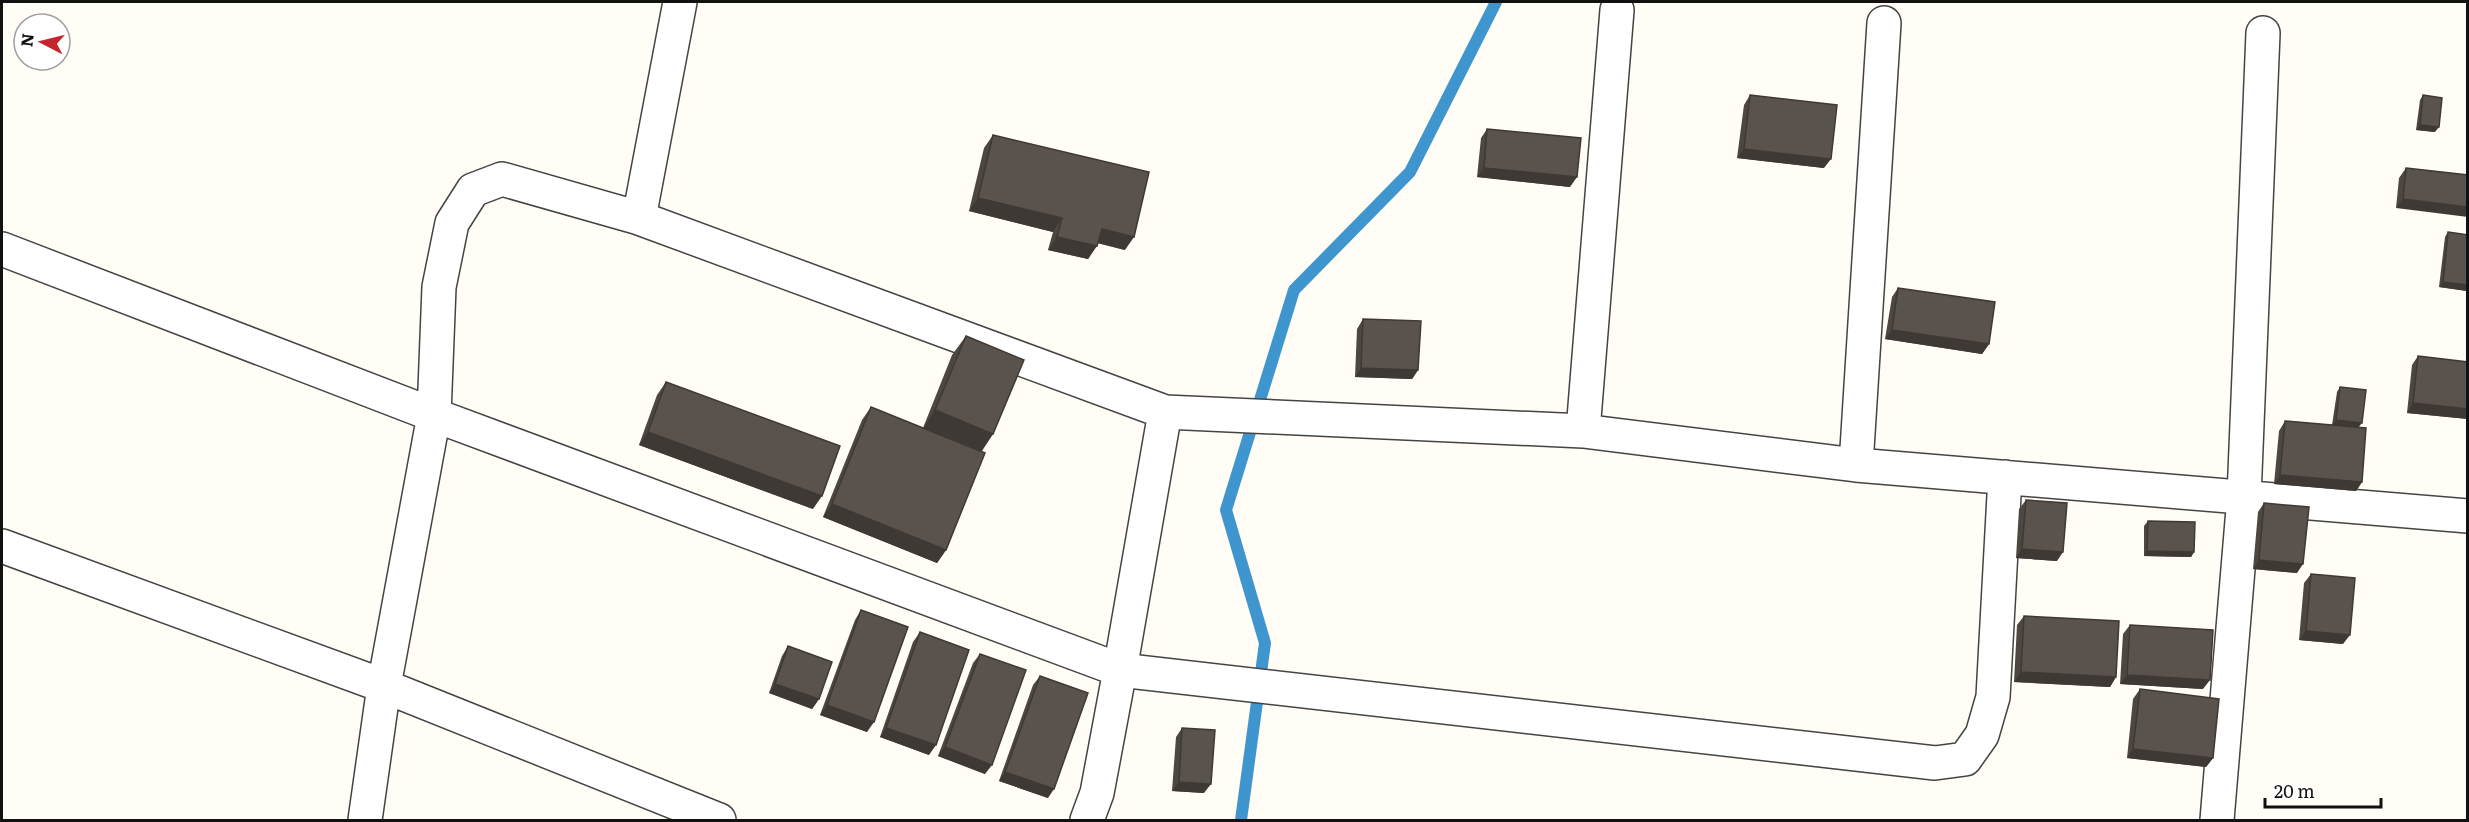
<svg xmlns="http://www.w3.org/2000/svg" width="2469" height="822" font-family="Literata,serif">
  <style>
    .lines { fill: none; stroke-linecap: round; stroke-linejoin: round }
    .stream { stroke: #3f96cf; stroke-width: 12 }
    .minor-casing { stroke: #444; stroke-width: 36 }
    .minor { stroke: #fff; stroke-width: 33 }
    .wall { fill: #4d4742 }
    .shaded-wall { fill: #3f3936 }
    .building { fill: #5a524d; stroke: #3f3936; stroke-width: 1.5 }
  </style>
  <rect width="100%" height="100%" fill="#fffdf5"/>
  <g class="lines">
    <path class="stream" d="M1241,820L1265,643L1226,510L1294,290L1410,172L1496,2"/>
    <g class="minor-casing">
      <path id="minor" d="M639,218L680,2
        M2,249L434,415L384,686L365,820
        M1165,412L639,218L502,179L473,190L452,223L439,287L434,415L1120,670L1165,412L1583,431L1856,465L2468,516
        M1583,431L1617,10
        M1856,465L1884,23
        M2,546L384,686L719,820
        M1087,820L1097,793L1120,670L1935,763L1965,759L1982,735L1993,697L2005,477
        M2217,820L2244,497L2263,33"/>
    </g>
    <use href="#minor" class="minor"/>
  </g>
  <path class="wall" d="M1750,95L1824,168L1737,158L1744,105Z
    M2423,95L2435,132L2416,130L2420,100Z
    M1487,129L1570,187L1477,177L1481,138Z
    M993,135L1125,250L1098,243L1088,259L1048,250L1053,232L969,211L984,148Z
    M2406,168L2468,175L2396,208L2399,178Z
    M2448,232L2467,291L2439,287L2445,237Z
    M1898,288L1989,344L1982,354L1885,339L1892,297Z
    M1363,319L1418,370L1412,379L1355,377L1357,329Z
    M966,336L993,434L981,451L946,550L937,563L823,517L862,420L871,407L923,428L952,355Z
    M2418,356L2468,362V419L2407,413L2412,365Z
    M666,382L813,509L639,445L657,395Z
    M2340,387L2359,428L2362,482L2356,491L2274,484L2279,431L2285,421L2346,426L2332,425L2337,392Z
    M2026,500L2057,561L2016,558L2019,509Z
    M2264,503L2297,573L2253,569L2258,512Z
    M2148,521L2194,552L2191,557L2144,556V526Z
    M2311,574L2343,644L2299,640L2304,583Z
    M861,610L867,732L820,715L855,620Z
    M2024,616L2116,677L2110,687L2014,682L2017,625Z
    M2130,625L2203,689L2120,684L2123,634Z
    M920,632L929,755L880,737L913,642Z
    M788,646L819,699L812,709L769,693L782,656Z
    M980,654L985,774L938,756L973,663Z
    M1040,676L1048,798L999,781L1033,685Z
    M2140,689L2213,758L2206,767L2127,758L2133,699Z
    M1182,728L1204,793L1172,791L1176,737Z"/>
  <path class="shaded-wall" d="M2420,125L2439,127L2435,132L2416,130Z
    M1744,149L1831,159L1824,168L1737,158Z
    M1484,168L1577,177L1570,187L1477,177Z
    M978,198L1062,218L1053,232L969,211Z
    M2403,199L2468,207V217L2396,208Z
    M1102,229L1134,237L1125,250L1093,242Z
    M1057,237L1097,246L1088,259L1048,250Z
    M2443,282L2468,285L2467,291L2439,287Z
    M1892,330L1989,344L1982,354L1885,339Z
    M1361,368L1418,370L1412,379L1355,377Z
    M2413,403L2468,409V419L2407,413Z
    M935,410L993,434L980,454L922,430Z
    M2336,420L2362,423L2358,428L2332,425Z
    M648,432L822,496L813,509L639,445Z
    M2280,475L2362,482L2356,491L2274,484Z
    M832,504L946,550L937,563L823,517Z
    M2022,549L2063,552L2057,561L2016,558Z
    M2147,551L2194,552L2191,557L2144,556Z
    M2259,560L2303,564L2297,573L2253,569Z
    M2306,631L2350,635L2343,644L2299,640Z
    M2021,672L2116,677L2110,687L2014,682Z
    M2127,675L2210,680L2203,689L2120,684Z
    M775,684L819,699L812,709L769,693Z
    M827,705L874,722L867,732L820,715Z
    M886,728L936,745L929,755L880,737Z
    M945,747L992,765L985,774L938,756Z
    M2133,749L2213,758L2206,767L2127,758Z
    M1005,772L1054,789L1048,798L999,781Z
    M1179,782L1211,784L1204,793L1172,791Z"/>
  <path class="building" d="M1750,95L1837,105L1831,159L1744,149Z
    M2423,95L2442,98L2439,127L2420,125Z
    M1487,129L1581,138L1577,177L1484,168Z
    M993,135L1149,172L1134,237L1102,229L1097,246L1057,237L1062,218L978,198Z
    M2406,168L2468,175V207L2403,199Z
    M2448,232L2468,235V285L2443,282Z
    M1898,288L1995,302L1989,344L1892,330Z
    M1363,319L1421,321L1418,370L1361,368Z
    M966,336L1024,360L993,434L935,410Z
    M2418,356L2468,362V409L2413,403Z
    M666,382L840,446L822,496L648,432Z
    M2340,387L2366,390L2362,423L2336,420Z
    M871,407L985,453L946,550L832,504Z
    M2285,421L2366,428L2362,482L2280,475Z
    M2026,500L2067,503L2063,552L2022,549Z
    M2264,503L2309,507L2303,564L2259,560Z
    M2148,521L2195,522L2194,552L2147,551Z
    M2311,574L2355,578L2350,635L2306,631Z
    M861,610L908,627L874,722L827,705Z
    M2024,616L2119,621L2116,677L2021,672Z
    M2130,625L2213,630L2210,680L2127,675Z
    M920,632L969,650L936,745L886,728Z
    M788,646L832,662L819,699L775,684Z
    M980,654L1026,670L992,765L945,747Z
    M1040,676L1088,693L1054,789L1005,772Z
    M2140,689L2219,699L2213,758L2133,749Z
    M1182,728L1215,730L1211,784L1179,782Z"/>
  <rect width="2469" height="822" fill="none" stroke="#111111" stroke-width="6"/>
  <g transform="translate(42 42) rotate(277)"><circle r="28" fill="#ffffff" stroke="#a0a0a0" stroke-width="1.5"/>
  <path d="M0-4.5L10 22L0 15L-10 22Z" fill="#c4262e"/>
  <text y="-9" font-size="16" font-weight="bold" text-anchor="middle" fill="#111111">N</text>
  </g>
  <path d="M2265 798v9h116v-9" fill="none" stroke="#111111" stroke-width="3"/>
  <text x="2274" y="798" font-size="18" fill="#111111" stroke="#ffffff" stroke-width="4.5" paint-order="stroke">20 m</text>
</svg>
